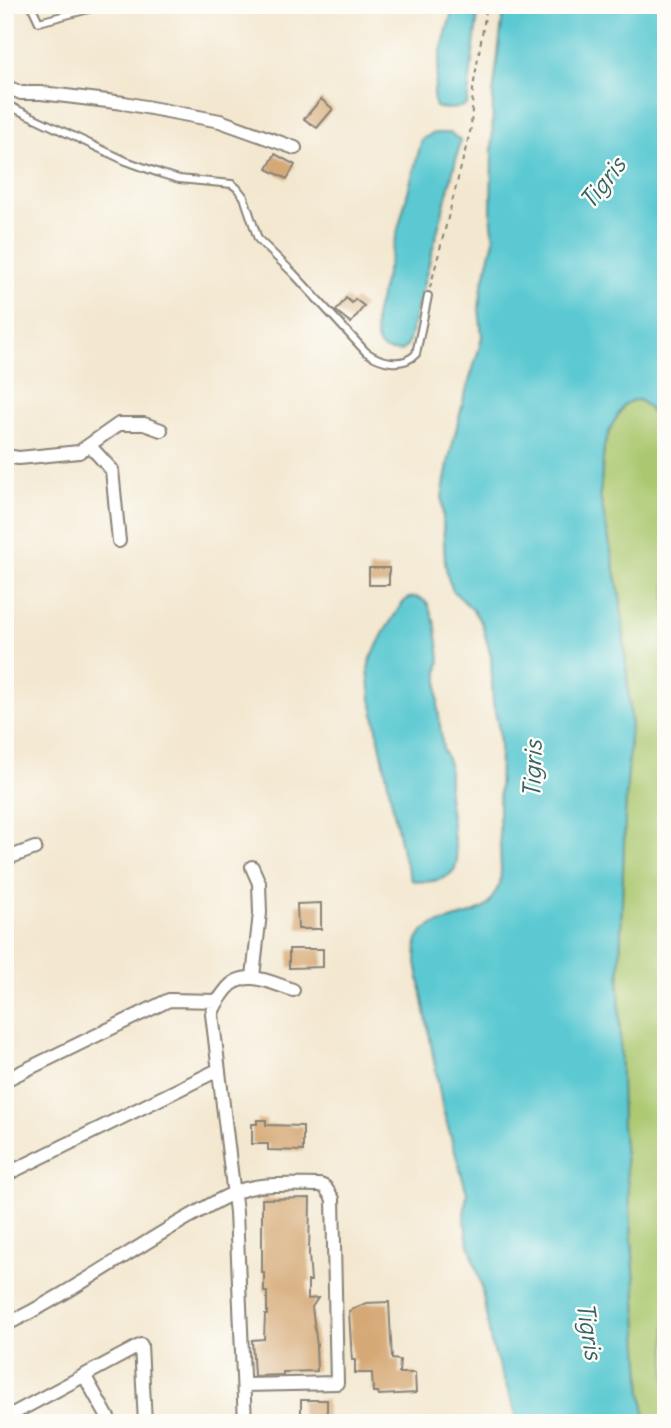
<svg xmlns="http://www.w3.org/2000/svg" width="671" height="1428" font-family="Delius,sans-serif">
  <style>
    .green { fill: #abc86f; stroke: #647246; stroke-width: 2 }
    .water { fill: #5cc9d2; stroke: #3c7277; stroke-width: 2 }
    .building { fill: #d5a976 }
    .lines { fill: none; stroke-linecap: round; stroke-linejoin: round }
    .lane-casing { stroke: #888276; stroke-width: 10 }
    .street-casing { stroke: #888276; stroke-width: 16 }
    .path { stroke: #888276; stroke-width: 2; stroke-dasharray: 5 5; stroke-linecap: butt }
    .lane { stroke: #fff; stroke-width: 6 }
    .street { stroke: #fff; stroke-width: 12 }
    .labels { text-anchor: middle; stroke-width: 5; stroke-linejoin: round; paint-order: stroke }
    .water-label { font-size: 24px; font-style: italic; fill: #366165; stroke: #fdfcf7 }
  </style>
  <rect width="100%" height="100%" fill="#fdfcf7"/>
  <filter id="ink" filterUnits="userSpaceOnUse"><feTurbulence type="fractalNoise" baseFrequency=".0143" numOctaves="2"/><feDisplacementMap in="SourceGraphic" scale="14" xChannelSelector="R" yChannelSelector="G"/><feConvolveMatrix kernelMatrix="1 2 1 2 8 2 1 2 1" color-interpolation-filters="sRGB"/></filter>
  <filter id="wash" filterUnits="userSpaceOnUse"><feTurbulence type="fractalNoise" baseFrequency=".00686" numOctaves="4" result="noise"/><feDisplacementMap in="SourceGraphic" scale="28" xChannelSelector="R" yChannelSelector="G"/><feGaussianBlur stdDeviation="1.57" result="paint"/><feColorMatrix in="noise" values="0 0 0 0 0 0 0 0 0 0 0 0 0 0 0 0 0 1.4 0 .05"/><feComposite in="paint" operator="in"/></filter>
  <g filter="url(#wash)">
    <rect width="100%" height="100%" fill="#f3e7cf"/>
    <path class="green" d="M639,400L649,408L666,438V1423H646L642,1394L630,1209L622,1126L619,989L625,815L631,722L620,596L600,496L604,447L611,427L624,405L630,401Z"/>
    <path class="water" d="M454,5H479L467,104C457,110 447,110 436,107L433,97L441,51Z
      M504,5H666V438L649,408L643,403L639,400L630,401L624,405L611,427L604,447L600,496L620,596L631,722L625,815L619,989L622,1126L630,1209L642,1394L646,1423H519L491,1343L481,1284L467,1237L464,1215L467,1193L443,1110L416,962L417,940L423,931L433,925L468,915L482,909L488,905L500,884L501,871L499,816L500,746L499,730L493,702L491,657L482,624L472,609L453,591L448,578L445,563L442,497L449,459L464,398L480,346L482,336L479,309L482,286L494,240L491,214L493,95Z
      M434,133H450L460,140L458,152L408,344L402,351C374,354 376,339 375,316L422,139Z
      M416,597L422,599L428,604L436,627L440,659L438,672V709L443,749L449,764V782L448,796L457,861C455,881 427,884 411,880L402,852L371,699L368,668L371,658L383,634L401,605L408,598Z"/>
    <g id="blocks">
      <path class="building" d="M321,99L333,109L317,128L304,119Z
        M275,154L295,165L287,179L267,169Z
        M346,298L352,303L355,299L364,306L351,323L336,311Z
        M369,568H389V585H369Z
        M321,903V929H298L297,904Z
        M289,949H323V967L289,968Z
        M257,1120H266V1125L303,1126V1151L268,1150V1144H252V1124H257Z
        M310,1198L309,1255L311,1281H308V1299L318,1298L312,1307L317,1346H316L317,1371L283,1372V1375L254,1376L252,1340L264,1339L265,1315H267V1292H264V1272H262V1199Z
        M389,1302L392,1359L400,1360L399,1373H415L416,1393L379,1395L378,1392H373L372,1373H355V1360H352L349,1311L366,1303Z
        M301,1400H327V1423H301Z"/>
    </g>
  </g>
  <g filter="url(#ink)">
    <use href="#blocks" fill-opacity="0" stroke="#888276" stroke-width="2"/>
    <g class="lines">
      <g class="lane-casing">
        <path id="lane" d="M31,5L39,22L104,5
          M5,104L126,161L162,174L179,179L232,184L237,188L244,197L258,239L293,273L366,352C380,362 402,368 416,354L428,296"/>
      </g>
      <g class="street-casing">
        <path id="street" d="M5,86L21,93H41L124,103L220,121L295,148
          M89,445L112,470L119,541
          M5,456L19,458L79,452L119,424H144L161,430
          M5,859L35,848
          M252,867L259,883L260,913L253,977
          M5,1080L169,1000L218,1001
          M5,1175L218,1070
          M5,1325C69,1294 126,1253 187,1218C206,1208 224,1195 245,1189C266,1183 298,1185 320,1185L325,1187L333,1199L337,1383L244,1385
          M84,1375L111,1423
          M5,1418L141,1345L145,1423
          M245,1423L236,1212L212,1014C214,1005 220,998 226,990C244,967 271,983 293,990"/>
      </g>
      <path class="path" d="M430,288L471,128L473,88L487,5"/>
      <use href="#lane" class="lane"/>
      <use href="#street" class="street"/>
    </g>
  </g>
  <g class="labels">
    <g class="water-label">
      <text transform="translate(603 183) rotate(-52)" y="8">Tigris</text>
      <text transform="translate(533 769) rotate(-88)" y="8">Tigris</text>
      <text transform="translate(589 1331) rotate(81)" y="8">Tigris</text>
    </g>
  </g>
  <rect width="671" height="1428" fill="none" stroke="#fdfcf7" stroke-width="28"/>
</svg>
